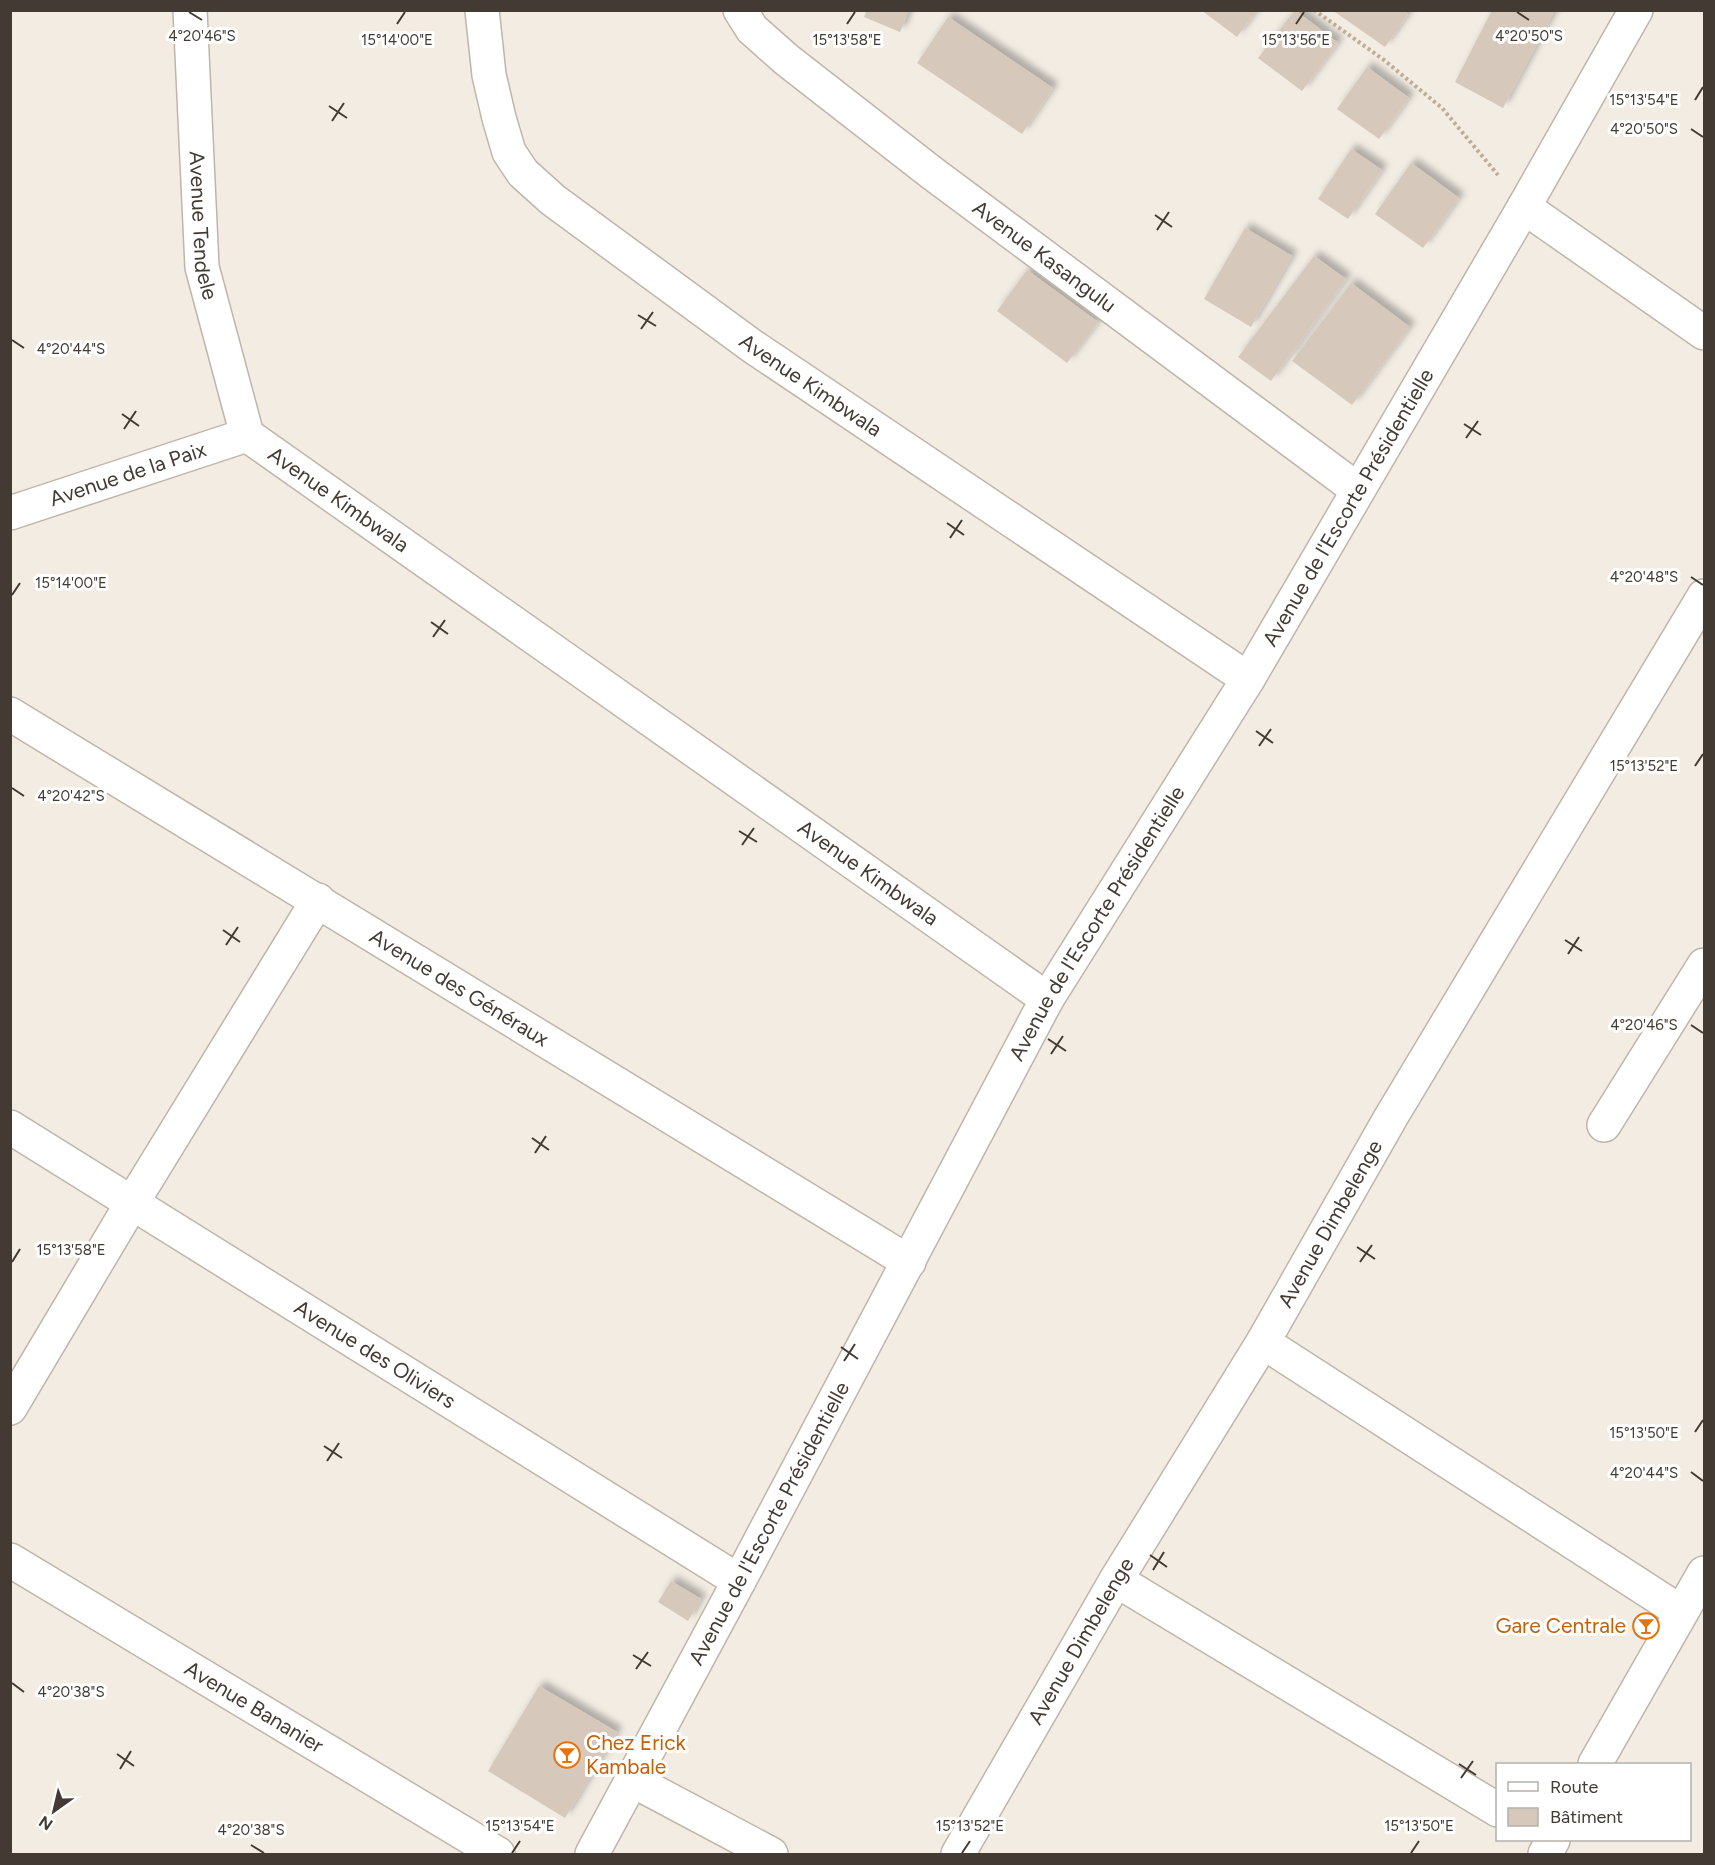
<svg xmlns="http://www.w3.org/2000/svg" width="1715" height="1865" font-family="Figtree,sans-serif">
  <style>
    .building { fill: #d6c9bb; filter: url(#shadow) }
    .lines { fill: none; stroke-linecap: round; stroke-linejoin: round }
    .minor-casing { stroke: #c0b5a9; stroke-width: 36 }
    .path { stroke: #bfac97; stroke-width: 4; stroke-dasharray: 3 3; stroke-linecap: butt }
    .minor { stroke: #fff; stroke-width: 33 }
    .ticks { fill: none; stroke: #433b33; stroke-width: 2 }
    .labels { text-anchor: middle; stroke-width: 6; stroke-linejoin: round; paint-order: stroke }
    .street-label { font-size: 21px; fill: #433b33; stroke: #fff }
    .food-label { font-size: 21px; fill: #c56008; stroke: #fff; text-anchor: end }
    .ticks-label { font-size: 15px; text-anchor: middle; fill: #433b33; stroke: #fff; stroke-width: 6; stroke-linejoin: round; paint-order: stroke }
  </style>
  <defs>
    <filter id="shadow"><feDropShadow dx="5.5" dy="-5.5" stdDeviation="3" flood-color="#0004"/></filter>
  </defs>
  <rect width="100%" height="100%" fill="#f2ece3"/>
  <path class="building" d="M867,10H909L900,32L864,17Z
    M1201,10H1257L1237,37Z
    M1295,10L1338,43L1302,91L1258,58Z
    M1332,10H1402L1408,14L1385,47Z
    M1492,10H1555L1503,108L1455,82Z
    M948,17L1053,88L1022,134L917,63Z
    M1367,67L1409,98L1379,139L1337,109Z
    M1351,149L1382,170L1348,219L1318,199Z
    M1411,163L1459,198L1423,248L1375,214Z
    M1245,228L1292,256L1251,327L1204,299Z
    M1314,256L1346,279L1271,381L1238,357Z
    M1027,270L1098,322L1067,363L997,311Z
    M1351,283L1410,327L1352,405L1292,361Z
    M671,1581L701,1599L688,1621L658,1602Z
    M539,1686L617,1732L565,1818L488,1771Z"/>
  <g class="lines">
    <g class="minor-casing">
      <g id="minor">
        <path id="s1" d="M190,10L202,267L247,435"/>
        <path id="s2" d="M482,10L489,75L499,118L509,152L523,173L553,200L752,346L1248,679"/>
        <path id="s3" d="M740,10L752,29L787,60L932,173L1358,490"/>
        <path d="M1524,207L1704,333"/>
        <path id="s4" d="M247,435L1047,999"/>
        <path id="s5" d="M10,513L247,435"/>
        <path id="s6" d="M10,714L909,1262"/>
        <path d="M1604,1125L1704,965"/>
        <path id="s7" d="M10,1127L739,1581"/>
        <path d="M1263,1342L1681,1612"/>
        <path d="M10,1408L132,1203L318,900"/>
        <path id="s8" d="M10,1560L498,1854"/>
        <path d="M1116,1580L1498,1810"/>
        <path d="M1595,1764L1704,1573"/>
        <path d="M632,1780L771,1854"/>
        <path id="s9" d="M592,1854L739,1581L1047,999L1248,679L1524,207L1636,10"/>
        <path id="s10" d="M958,1854L1116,1580L1263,1342L1391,1117L1704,596"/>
        <path d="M1545,1854L1553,1840"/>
      </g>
    </g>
    <path class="path" d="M1314,10L1384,60L1442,108L1498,175"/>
    <use href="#minor" class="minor"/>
  </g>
  <path class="ticks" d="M189,12L202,20M1517,12L1529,20M397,24L405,12M847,24L855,12M1296,24L1304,12M1695,100L1703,87M329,106L347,118M332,121L344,103M1691,129L1703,137M1155,215L1172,227M1157,230L1169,212M638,315L656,326M641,329L653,312M12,340L24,348M122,414L139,426M1464,424L1481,435M124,429L136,411M1466,438L1478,421M947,523L964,535M950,538L962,520M1691,577L1703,585M12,595L20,583M431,622L448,634M433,637L445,620M1256,731L1273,743M1259,746L1271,729M1695,766L1703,754M12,788L24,796M739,831L757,842M742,845L754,828M223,930L240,942M1565,940L1582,951M226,945L238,927M1568,954L1579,937M1691,1025L1703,1033M1048,1039L1066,1051M1051,1054L1063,1036M532,1138L549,1150M535,1153L546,1136M1357,1247L1375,1259M12,1262L20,1249M1360,1262L1372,1245M841,1347L858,1359M844,1361L855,1344M1695,1432L1703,1420M324,1446L342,1458M327,1461L339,1443M1691,1472L1703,1481M1150,1555L1167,1567M1153,1570L1164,1552M633,1655L651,1666M636,1669L648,1652M12,1683L24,1692M117,1754L134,1766M1459,1764L1476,1775M120,1769L131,1751M1461,1778L1473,1761M251,1845L264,1853M512,1853L520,1841M962,1853L970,1841M1411,1853L1419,1841"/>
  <defs>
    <g id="bar-ring" transform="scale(1.35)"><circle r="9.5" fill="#fff" stroke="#e8710a" stroke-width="1.5"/><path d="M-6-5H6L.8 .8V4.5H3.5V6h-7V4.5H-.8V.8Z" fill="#e8710a"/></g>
  </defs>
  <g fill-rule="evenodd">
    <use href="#bar-ring" x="1646" y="1626"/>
    <use href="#bar-ring" x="567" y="1755"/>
  </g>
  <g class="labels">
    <g class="street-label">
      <text dy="7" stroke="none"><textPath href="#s1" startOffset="216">Avenue Tendele</textPath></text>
      <text dy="7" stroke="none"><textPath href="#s3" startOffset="393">Avenue Kasangulu</textPath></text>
      <text dy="7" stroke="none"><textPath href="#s2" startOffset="528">Avenue Kimbwala</textPath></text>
      <text dy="7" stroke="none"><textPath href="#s5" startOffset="124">Avenue de la Paix</textPath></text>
      <text dy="7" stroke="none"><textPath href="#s4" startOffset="112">Avenue Kimbwala</textPath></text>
      <text dy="7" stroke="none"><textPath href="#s9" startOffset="1545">Avenue de l'Escorte Présidentielle</textPath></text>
      <text dy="7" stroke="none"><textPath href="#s4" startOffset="760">Avenue Kimbwala</textPath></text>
      <text dy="7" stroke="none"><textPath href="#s9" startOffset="1059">Avenue de l'Escorte Présidentielle</textPath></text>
      <text dy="7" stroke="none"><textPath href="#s6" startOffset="526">Avenue des Généraux</textPath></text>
      <text dy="7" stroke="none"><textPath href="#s10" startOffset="732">Avenue Dimbelenge</textPath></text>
      <text dy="7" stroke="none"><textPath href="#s7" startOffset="430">Avenue des Oliviers</textPath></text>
      <text dy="7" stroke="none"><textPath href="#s9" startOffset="375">Avenue de l'Escorte Présidentielle</textPath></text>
      <text dy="7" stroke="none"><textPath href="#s10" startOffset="246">Avenue Dimbelenge</textPath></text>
      <text dy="7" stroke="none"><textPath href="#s8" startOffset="285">Avenue Bananier</textPath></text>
    </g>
    <g class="food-label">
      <text x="1626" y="1633">Gare Centrale</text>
      <text x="586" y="1750" text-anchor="start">Chez Erick<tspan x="586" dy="24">Kambale</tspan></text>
    </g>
  </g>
  <g class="ticks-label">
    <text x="202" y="41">4°20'46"S</text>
    <text x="1529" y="41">4°20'50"S</text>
    <text x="397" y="45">15°14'00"E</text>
    <text x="847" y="45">15°13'58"E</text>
    <text x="1296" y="45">15°13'56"E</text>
    <text x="1644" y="105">15°13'54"E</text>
    <text x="1644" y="134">4°20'50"S</text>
    <text x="71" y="354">4°20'44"S</text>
    <text x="1644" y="582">4°20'48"S</text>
    <text x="71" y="588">15°14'00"E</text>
    <text x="1644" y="771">15°13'52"E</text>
    <text x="71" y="801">4°20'42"S</text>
    <text x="1644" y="1030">4°20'46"S</text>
    <text x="71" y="1255">15°13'58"E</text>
    <text x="1644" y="1438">15°13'50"E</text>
    <text x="1644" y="1478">4°20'44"S</text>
    <text x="71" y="1697">4°20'38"S</text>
    <text x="520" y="1831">15°13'54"E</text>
    <text x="970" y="1831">15°13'52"E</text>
    <text x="1419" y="1831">15°13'50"E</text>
    <text x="251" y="1835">4°20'38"S</text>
  </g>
  <rect width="1715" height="1865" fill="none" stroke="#433b33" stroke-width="24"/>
  <rect x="1496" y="1763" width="195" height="78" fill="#ffffff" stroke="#b4b1ad" stroke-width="1.5"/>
  <rect x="1508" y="1782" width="30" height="9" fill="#ffffff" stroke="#b4b1ad" stroke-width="1.5"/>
  <text x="1550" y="1793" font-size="18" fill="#433b33">Route</text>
  <rect x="1508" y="1808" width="30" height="18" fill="#d6c9bb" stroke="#b4b1ad" stroke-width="1.5"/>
  <text x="1550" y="1823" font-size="18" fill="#433b33">Bâtiment</text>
  <g transform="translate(54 1811) rotate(214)" stroke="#ffffff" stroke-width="4.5" paint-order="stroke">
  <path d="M0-4.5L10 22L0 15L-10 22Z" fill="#433b33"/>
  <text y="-9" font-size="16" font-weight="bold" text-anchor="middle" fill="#433b33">N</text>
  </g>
</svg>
